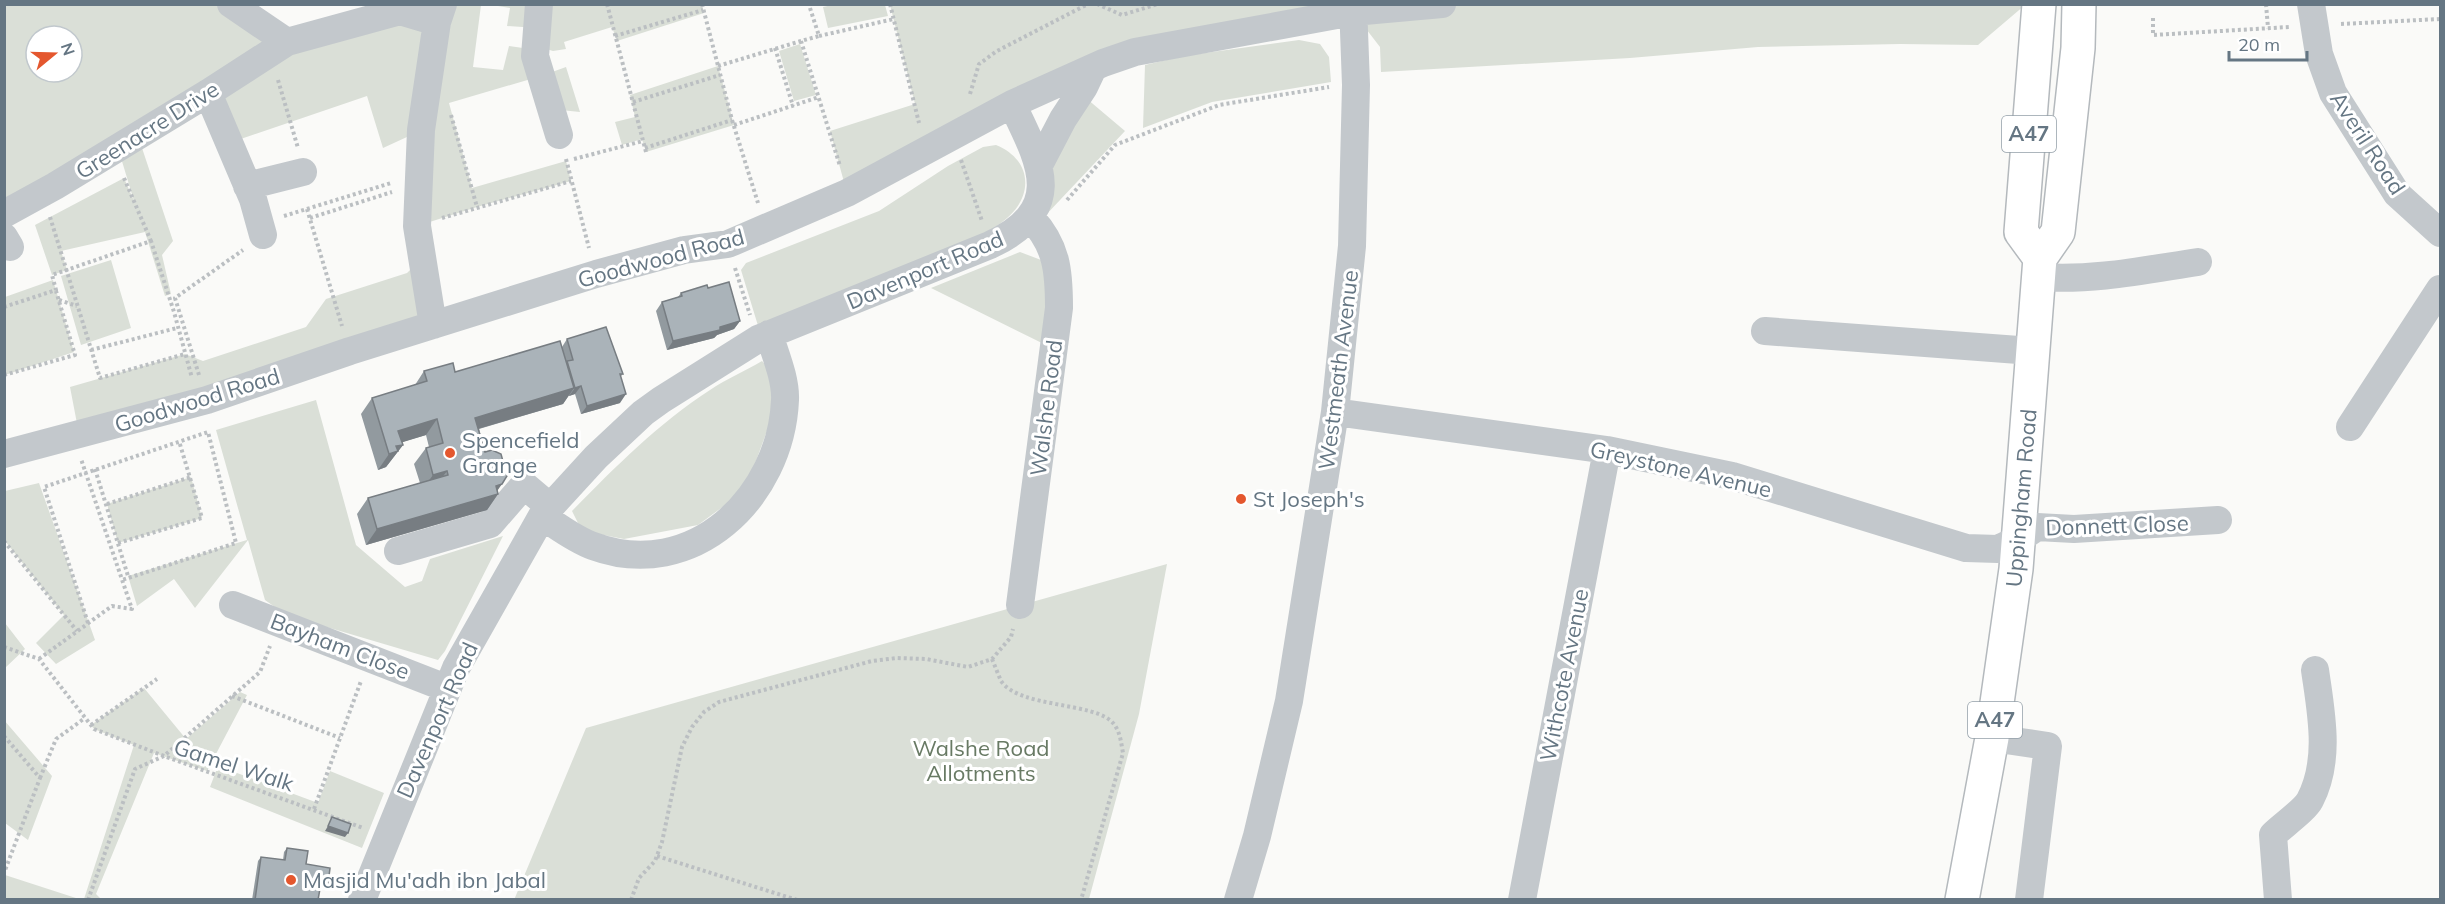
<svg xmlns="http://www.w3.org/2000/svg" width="2445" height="904" font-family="Mulish,sans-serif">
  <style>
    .green { fill: #dadfd7; fill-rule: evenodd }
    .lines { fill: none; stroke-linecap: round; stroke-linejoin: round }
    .highway-casing { stroke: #b4b9bd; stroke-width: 36 }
    .path { stroke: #bbbfc2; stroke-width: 4; stroke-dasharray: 3 3; stroke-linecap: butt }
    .minor { stroke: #c3c8cc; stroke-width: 28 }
    .highway { stroke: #fff; stroke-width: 33 }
    .wall { fill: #929a9f }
    .shaded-wall { fill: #777d82 }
    .building { fill: #aab3b9; stroke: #777d82; stroke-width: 1.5 }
    .poi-dot { fill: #e4572e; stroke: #fff; stroke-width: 2 }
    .labels { text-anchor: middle; stroke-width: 6; stroke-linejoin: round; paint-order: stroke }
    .shield { fill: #fff; stroke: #939fa8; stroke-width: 1.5 }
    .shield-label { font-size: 21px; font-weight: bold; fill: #657683 }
    .street-label { font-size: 22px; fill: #657683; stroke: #fff }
    .poi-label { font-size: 22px; fill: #657683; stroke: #fff; text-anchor: start }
    .park-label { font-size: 22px; fill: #687a64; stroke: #fff }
  </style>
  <rect width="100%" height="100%" fill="#fafaf8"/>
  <path class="green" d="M702,4L704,13L617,41L612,27L564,42L566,49L553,51L536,46L537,28L507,26L510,8L492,5Z
    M5,5H231L287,42L443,5H481L473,67L503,70L509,46L523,48L541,76L566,67L580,112L551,109L541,76L449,103L472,188L566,161L571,181L477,207L417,226L420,131L383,148L367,96L229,143L208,94L138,136L173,241L162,255L171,294L165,296L145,232L61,251L67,270L52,275L35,225L124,178L134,201L118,148L5,214ZM36,36H72V72H36Z
    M832,5H885L888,16L828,28L823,7Z
    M890,5H2025L1978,45L1900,44L1758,47L1630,58L1381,72L1380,47L1353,12L1139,44L847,193L830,131L915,104Z
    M1299,40L1320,44L1329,57L1331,82L1212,102L1143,128L1145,65L1183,56Z
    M800,44L816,95L794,101L779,51Z
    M718,66L734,125L646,152L642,139L622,145L615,122L635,117L630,95Z
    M1080,93L1125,131L1044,217L1057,143Z
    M996,145C1031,159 1035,195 1006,219C999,225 991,230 983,235L759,329L741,270L746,263L879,211L948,166L983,147Z
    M1020,252L1057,266L1050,347L931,288Z
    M422,258L433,325L79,434L70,387L185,354L203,361L306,327L326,299L407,273Z
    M111,260L131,328L81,345L61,276Z
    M53,280L74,352L5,375V297Z
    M762,361L771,371L772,417L749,480L728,503L698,525L624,539L588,532L578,523L572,511C614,468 659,423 710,390C726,379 745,371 762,361Z
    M316,400L356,545L405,587L422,581L430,559L503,536L445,651L438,660L286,615L265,600L248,540L195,608L174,579L137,606L128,576L247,540L216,430Z
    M191,477L202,518L118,543L107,504Z
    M39,483L95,640L56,664L36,643L64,615L5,541V491Z
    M1167,564L1139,714L1089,899L514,900L586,728Z
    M5,623L25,649L5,668Z
    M144,688L186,739L240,692L247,695L207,771L154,753L96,894L101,899H84L134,745L94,729L91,725Z
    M4,720L52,776L28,840L5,823Z
    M218,766L318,803L330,771L384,793L362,848L210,787Z
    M4,875H5L79,899H5Z"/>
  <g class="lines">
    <g class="highway-casing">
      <path id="highway" d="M2039,4L2021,232L2040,258
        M1962,900L1992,738L2016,569L2040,258L2058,232L2078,48L2079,4"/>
    </g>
    <path class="path" d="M607,4L646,152
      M702,4L732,120L758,203
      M890,4L919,123
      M1097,4L1122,15L1158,4
      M2266,4L2268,28
      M810,8L819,36L801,41L840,166
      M2153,18V35L2289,27
      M2341,24L2440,19
      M615,36L703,10
      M819,36L894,19
      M775,48L793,106
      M718,66L801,41
      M278,80L298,148
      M970,94L979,64L997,51L1088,4
      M633,102L720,75
      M451,115L477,207
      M734,125L819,97
      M645,148L732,120
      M566,159L589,248
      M574,159L643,141
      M961,160L982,221
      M124,178L151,241
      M1067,200L1115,145L1219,105L1329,87
      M307,209L342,326
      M284,216L391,183
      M50,217L100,378L185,354
      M310,218L392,192
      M442,218L571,181
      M735,268L750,315
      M59,300L77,306
      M4,307L56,290L52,275L151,241L174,312L192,378
      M91,350L177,328
      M4,375L75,355L56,291
      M199,375L175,298L243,250
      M95,469L128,576
      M107,504L191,477
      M4,541L77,631
      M118,543L202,518L179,441
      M88,623L44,487L208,432L236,543L122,580
      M4,647L39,659L94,729L164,756L260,672L270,646
      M39,659L112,606L132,609L81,459
      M992,659C995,666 998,674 1001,681C1019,708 1095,702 1113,723C1120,731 1121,742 1123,753L1081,900
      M232,696L340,738
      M91,725L157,679
      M4,736L40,778L4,873
      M40,778L56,739L85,718
      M314,809L361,681
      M657,856L797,900
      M88,900L135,769L164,756L363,828
      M631,900L639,878L655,861L662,842L682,747L692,727L704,712L719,702L872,661L897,658L926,659L968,667L992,659L1011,637L1013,629"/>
    <path class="minor" d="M231,4L287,42
      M539,4L535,56L559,135
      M2311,4L2319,54L2333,93L2397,194L2440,233
      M208,93L253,199L263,235
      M1039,165L1063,119L1084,87L1093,68
      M247,186L303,172
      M4,214L55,186L208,93L287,42L400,11L437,22
      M4,237L10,247
      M2039,277C2093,281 2145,270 2198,262
      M433,325L417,226L421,130L437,22L443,4
      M1765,331L2032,351
      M1335,412L1607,450L1732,476L1966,548L1998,549L2019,539L2037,527L2074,529L2218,520
      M2350,427L2440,289
      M4,454L207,400L350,351L596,274L684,250L728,244L847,193L1012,104L1103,63L1135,52L1353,12L1442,4
      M542,516C559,527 574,539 593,546C693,583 781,497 785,400C786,379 775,354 769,334
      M398,551L490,524L524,485L550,507
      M233,605L446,688
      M1020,605L1059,308C1059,271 1057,246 1031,218
      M1992,738L2048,746L2029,900
      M362,900L456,668L542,516L596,457L643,413L661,400L758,339L990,245C1067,209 1041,164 1012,104
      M1238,900L1257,836L1289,701L1335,412L1352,246L1356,85L1353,4
      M1522,900L1607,450
      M2278,900L2273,835C2282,826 2305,810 2310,800C2331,760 2321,712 2315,670"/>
    <use href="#highway" class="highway"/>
  </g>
  <path class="wall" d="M681,293L740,321L734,329L717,335L714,338L667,350L656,311L662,302L678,297Z
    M567,339L623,374L621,376L620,403L581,414L575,394L569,396V395L563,404L479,429L498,494L487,510L366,545L357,514L368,498L420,483L414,464L426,448L429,447L426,435L402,442L403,445L386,467L378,470L361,414L372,398L415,385L424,371L455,372L562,347Z
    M287,848L328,884L325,888H320L318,900H252L258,861L261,857L283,860L284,852Z"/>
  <path class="shaded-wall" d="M740,321L734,329L717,335L714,338L667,350L673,341Z
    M581,386L575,394L569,396L575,388Z
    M574,388L563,404L464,433L475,418Z
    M626,394L620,403L581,414L587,406Z
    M437,419L426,435L387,447L398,431Z
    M403,445L386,467L378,470L389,454L396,446Z
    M447,471L435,487L422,490L433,475Z
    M502,484L495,494H498L487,510L366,545L377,529Z
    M328,826L348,833L345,837L325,831Z
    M321,883L328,884L325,888H318Z"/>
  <path class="building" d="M729,282L740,321L720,327V330L673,341L662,302L682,296L681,293L707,285L708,288Z
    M606,327L623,374H620L626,394L587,406L581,386L575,388L567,361L573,360L567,339Z
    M560,341L574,388L475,418L485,452L492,450L501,454L507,476L502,484L496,486L498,494L377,529L368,498L448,475L447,471L433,475L426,448L443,443L437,419L398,431L403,445L396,446L398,451L389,454L372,398L427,381L424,371L453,363L455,372Z
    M332,817L351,824L348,833L328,826Z
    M287,848L308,851L306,864L330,868L328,884L321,883L318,900H255L261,857L285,860Z"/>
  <g class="poi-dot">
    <circle cx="450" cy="453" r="6"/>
    <circle cx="1241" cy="499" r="6"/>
    <circle cx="291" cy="880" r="6"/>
  </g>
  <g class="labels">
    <g class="shield">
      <rect x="2002" y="116" width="54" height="36" rx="4.5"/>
      <rect x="1968" y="702" width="54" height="36" rx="4.5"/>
    </g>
    <g class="shield-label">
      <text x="2029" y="141">A47</text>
      <text x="1995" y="727">A47</text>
    </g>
    <g class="street-label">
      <text transform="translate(147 130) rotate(-32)" y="8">Greenacre Drive</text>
      <text transform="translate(2368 143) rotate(57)" y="8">Averil Road</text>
      <text transform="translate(661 258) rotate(-15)" y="8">Goodwood Road</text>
      <text transform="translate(925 270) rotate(-23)" y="8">Davenport Road</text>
      <text transform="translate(1338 370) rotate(-83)" y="8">Westmeath Avenue</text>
      <text transform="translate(197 400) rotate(-17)" y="8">Goodwood Road</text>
      <text transform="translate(1046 408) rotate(-83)" y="8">Walshe Road</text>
      <text transform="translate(1681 469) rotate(13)" y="8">Greystone Avenue</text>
      <text transform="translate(2021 498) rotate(-85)" y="8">Uppingham Road</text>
      <text transform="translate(2117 525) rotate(-2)" y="8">Donnett Close</text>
      <text transform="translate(340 646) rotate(21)" y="8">Bayham Close</text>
      <text transform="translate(1564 675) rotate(-79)" y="8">Withcote Avenue</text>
      <text transform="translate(437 720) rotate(-66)" y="8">Davenport Road</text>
      <text transform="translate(234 765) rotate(18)" y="8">Gamel Walk</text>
    </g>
    <g class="poi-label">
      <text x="462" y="448">Spencefield<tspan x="462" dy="25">Grange</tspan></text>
      <text x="1253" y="507">St Joseph's</text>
      <text x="303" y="888">Masjid Mu'adh ibn Jabal</text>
    </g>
    <g class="park-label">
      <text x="981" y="756">Walshe Road<tspan x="981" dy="25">Allotments</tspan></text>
    </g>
  </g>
  <rect width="2445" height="904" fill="none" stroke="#657683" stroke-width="12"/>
  <g transform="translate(54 54) rotate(71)"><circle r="28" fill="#ffffff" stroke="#c1c8cd" stroke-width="1.5"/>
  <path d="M0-4.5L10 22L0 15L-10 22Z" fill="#e4572e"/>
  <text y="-9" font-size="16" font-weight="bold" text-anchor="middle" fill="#657683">N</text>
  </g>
  <path d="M2229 51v9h78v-9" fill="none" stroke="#657683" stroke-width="3"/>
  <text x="2238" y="51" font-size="18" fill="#657683" stroke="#ffffff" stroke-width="4.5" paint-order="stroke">20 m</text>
</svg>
